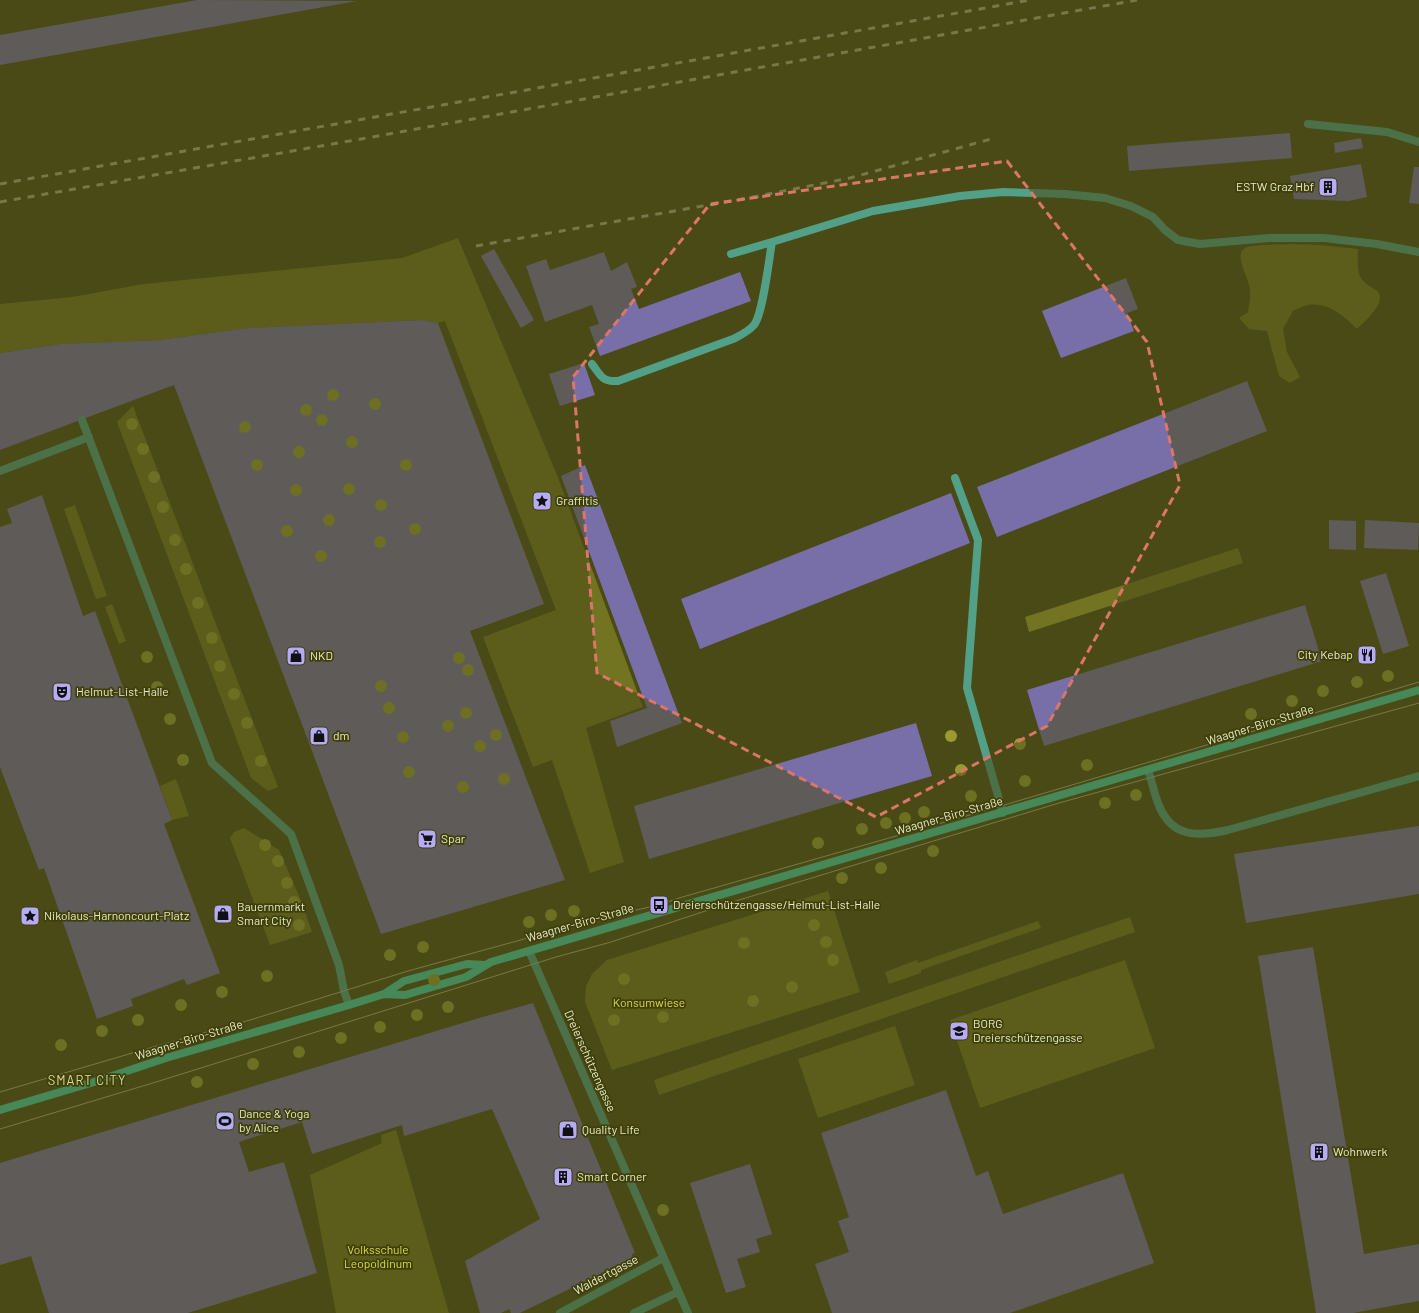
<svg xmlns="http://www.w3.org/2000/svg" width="1419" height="1313" font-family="Barlow,sans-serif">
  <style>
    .green { fill: #737421 }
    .building { fill: #786fa9 }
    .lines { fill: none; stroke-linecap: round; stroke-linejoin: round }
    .lane { stroke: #51a087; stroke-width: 8 }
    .street { stroke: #51a087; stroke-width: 8 }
    .secondary { stroke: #45d2aa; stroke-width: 8 }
    .tram { stroke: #aeb088; stroke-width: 1 }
    .rail { stroke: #aeb088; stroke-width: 3; stroke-dasharray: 7 7; stroke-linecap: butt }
    .tree { fill: #999b31 }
    .marked { fill: none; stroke: #dd7668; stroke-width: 3; stroke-dasharray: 8 5; stroke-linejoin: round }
    .labels { text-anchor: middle; stroke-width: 3.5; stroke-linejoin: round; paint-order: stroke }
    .poi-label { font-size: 12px; fill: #e8eac9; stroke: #3e3f09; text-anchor: start }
    .street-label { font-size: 12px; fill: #e8eac9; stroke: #3e3f09 }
    .park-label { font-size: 12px; fill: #dbdd47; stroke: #3e3f09 }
    .neighbourhood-label { font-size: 13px; letter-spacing: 1px; fill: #d9dc98; stroke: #3e3f09 }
  </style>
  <rect width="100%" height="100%" fill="#494a16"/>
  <path class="green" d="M458,238L557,475L643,707L586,728L624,862L590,873L552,760L533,767L483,637L556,610L445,321L438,323L422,320L248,328L159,340L60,344L0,353V304L72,297L144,284L402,258Z
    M1293,244L1320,245L1358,249C1358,255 1357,271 1360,276C1363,283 1370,286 1376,290C1390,300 1364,322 1357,329C1344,316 1328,302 1308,305C1303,306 1297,309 1293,311L1283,329L1287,352L1300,377L1290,383L1279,376L1267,331L1249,329L1239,318L1248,312C1249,305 1251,297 1250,290C1249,276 1228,249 1252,246C1266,244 1280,245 1293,244Z
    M133,406L278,787L268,791L251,778L244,759L117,422Z
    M75,505L107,596L96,599L64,509Z
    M1238,548L1243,563L1029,632L1025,617Z
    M112,604L126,641L119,644L105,607Z
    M176,779L189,816L172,820L160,786Z
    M244,828L279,850L302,903L312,932L270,945L230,838L234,832Z
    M828,891L860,992L612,1070L585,1002L586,986L592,974L607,960Z
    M1130,917L1135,932L659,1095L654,1080Z
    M1038,921L1041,928L921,970V973L889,984L885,972L917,960L918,963Z
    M1125,960L1155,1048L980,1108L950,1020Z
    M895,1026L915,1085L818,1118L798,1059Z
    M396,1130L449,1313H336L310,1175L382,1143L381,1135Z"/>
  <path class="building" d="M197,0L357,1L0,65V35Z
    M1290,133L1292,158L1129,171L1127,146Z
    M1361,138L1363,148L1335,153L1334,143Z
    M1361,164L1367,197L1349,201L1294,199L1290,176Z
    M1414,167H1419V204L1409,203Z
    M494,249L534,320L521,328L481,256Z
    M604,252L611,271L627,262L637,287L631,289L639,309L740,272L751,301L600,356L589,327L599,324L592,305L545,322L526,266L546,259L550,270Z
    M1126,278L1138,309L1127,313L1134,331L1061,358L1042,311Z
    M422,320L438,323L544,604L470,631L565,880L381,934L174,385L0,450V353L60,344L159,340L248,328Z
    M584,363L595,395L560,406L549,374Z
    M1247,381L1267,431L997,537L977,487Z
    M585,465L682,723L617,747L610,721L647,708L561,476Z
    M951,493L970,543L700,649L681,599Z
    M42,495L83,616L95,611L172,820L164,824L220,973L187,985L184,979L131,999L133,1006L97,1019L44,868L39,870L0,767V527L12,523L7,509Z
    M1329,520L1356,521V550L1329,549Z
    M1365,520L1419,523L1418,550L1364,548Z
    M1386,573L1409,646L1383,654L1360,581Z
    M1305,605L1322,661L1044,746L1027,690Z
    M1376,648L1377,656L1359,661L1357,653Z
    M916,723L932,776L649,859L634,806Z
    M1419,826V894L1246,923L1234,854Z
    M1313,947L1364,1254L1419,1244V1301L1353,1313H1316L1258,956Z
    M533,1003L635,1253L632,1254L633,1258L520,1313H511L509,1309L501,1313H480L465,1261L540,1219L492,1109L404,1136L402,1125L312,1154L302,1122L239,1142L249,1172L284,1162L317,1273L188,1313H49L31,1256L0,1265V1163L479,1018Z
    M946,1090L976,1176L988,1171L1003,1214L1123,1173L1154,1263L1010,1313H832L815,1264L849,1252L838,1221L849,1217L821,1133Z
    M750,1164L772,1234L756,1239L760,1252L737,1259L746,1287L726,1293L690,1183Z"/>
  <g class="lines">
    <path class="lane" d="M1308,124L1387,132L1419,142
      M731,254L772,242
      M592,364C601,376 602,382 618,381L733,339C741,335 748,332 754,325C763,314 769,259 772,242L873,211L960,196L1003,192L1065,194L1105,198L1131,206L1153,217L1165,230L1178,240L1200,244L1269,238H1324L1377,244L1419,252
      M82,420L212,763L291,834L339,965L344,991L349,1005
      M0,471L89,437
      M955,478L978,540L967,688L1003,813
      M1148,770C1152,781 1154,793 1158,803C1171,838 1197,837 1228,830L1419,776"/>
    <path class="street" d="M529,951L688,1313
      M560,1313L663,1258
      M634,1313L678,1292"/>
    <path class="secondary" d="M384,994L405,995L466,977L491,962L1419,690
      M0,1110L94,1082L166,1058L349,1005L384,994L404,981L467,964L485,965"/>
    <path class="tram" d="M0,1092L139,1051L250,1020L408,971L604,917L659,905L679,898L1001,806L1419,682
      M0,1129L156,1082L556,957L611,942L739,900L1059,803L1419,703"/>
    <path class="rail" d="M0,184L1030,0
      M0,202L361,139L1137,0
      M476,246L748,198L850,178L991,139"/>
  </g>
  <g class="tree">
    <circle cx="333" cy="395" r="6"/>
    <circle cx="375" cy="404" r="6"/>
    <circle cx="306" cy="410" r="6"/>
    <circle cx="322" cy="420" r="6"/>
    <circle cx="132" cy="424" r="6"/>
    <circle cx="245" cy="427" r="6"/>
    <circle cx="352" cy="442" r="6"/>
    <circle cx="143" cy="449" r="6"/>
    <circle cx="299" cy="452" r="6"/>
    <circle cx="257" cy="465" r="6"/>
    <circle cx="406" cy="465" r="6"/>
    <circle cx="154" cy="477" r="6"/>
    <circle cx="349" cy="489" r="6"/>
    <circle cx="296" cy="490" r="6"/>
    <circle cx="381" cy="505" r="6"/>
    <circle cx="163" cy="507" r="6"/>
    <circle cx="329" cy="520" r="6"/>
    <circle cx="415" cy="529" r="6"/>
    <circle cx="287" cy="531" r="6"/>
    <circle cx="175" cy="540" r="6"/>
    <circle cx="380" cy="542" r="6"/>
    <circle cx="321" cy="556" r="6"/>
    <circle cx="186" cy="569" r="6"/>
    <circle cx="198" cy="603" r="6"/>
    <circle cx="212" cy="638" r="6"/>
    <circle cx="147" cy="657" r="6"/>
    <circle cx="459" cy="658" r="6"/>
    <circle cx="220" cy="666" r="6"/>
    <circle cx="468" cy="670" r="6"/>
    <circle cx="1388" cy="676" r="6"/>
    <circle cx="1357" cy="682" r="6"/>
    <circle cx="381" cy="686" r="6"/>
    <circle cx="157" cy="687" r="6"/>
    <circle cx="1323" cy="691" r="6"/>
    <circle cx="234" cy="694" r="6"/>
    <circle cx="1292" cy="701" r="6"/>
    <circle cx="389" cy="708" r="6"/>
    <circle cx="466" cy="713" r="6"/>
    <circle cx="1251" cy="714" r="6"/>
    <circle cx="170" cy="719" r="6"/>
    <circle cx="247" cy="723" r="6"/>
    <circle cx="448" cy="726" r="6"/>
    <circle cx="496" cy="735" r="6"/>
    <circle cx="951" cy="736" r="6"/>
    <circle cx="403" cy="737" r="6"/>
    <circle cx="1020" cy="744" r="6"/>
    <circle cx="480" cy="746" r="6"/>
    <circle cx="183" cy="760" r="6"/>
    <circle cx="261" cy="761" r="6"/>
    <circle cx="1087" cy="765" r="6"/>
    <circle cx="961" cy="770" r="6"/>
    <circle cx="409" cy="772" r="6"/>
    <circle cx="504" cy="779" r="6"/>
    <circle cx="1025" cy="781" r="6"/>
    <circle cx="463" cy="787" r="6"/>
    <circle cx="1136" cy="795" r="6"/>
    <circle cx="971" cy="796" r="6"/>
    <circle cx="1105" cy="803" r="6"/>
    <circle cx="924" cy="812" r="6"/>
    <circle cx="905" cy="818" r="6"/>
    <circle cx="886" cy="823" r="6"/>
    <circle cx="862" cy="829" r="6"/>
    <circle cx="818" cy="843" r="6"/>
    <circle cx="265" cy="845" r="6"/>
    <circle cx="933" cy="851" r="6"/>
    <circle cx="278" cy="861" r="6"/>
    <circle cx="881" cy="868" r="6"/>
    <circle cx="842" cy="878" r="6"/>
    <circle cx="287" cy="883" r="6"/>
    <circle cx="294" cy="902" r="6"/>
    <circle cx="574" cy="911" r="6"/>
    <circle cx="551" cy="915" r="6"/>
    <circle cx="529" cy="922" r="6"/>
    <circle cx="299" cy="925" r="6"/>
    <circle cx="814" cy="925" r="6"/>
    <circle cx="826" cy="942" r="6"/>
    <circle cx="744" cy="943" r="6"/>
    <circle cx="423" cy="947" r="6"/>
    <circle cx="390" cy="955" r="6"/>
    <circle cx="833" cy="960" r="6"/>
    <circle cx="267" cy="976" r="6"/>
    <circle cx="624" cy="979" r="6"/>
    <circle cx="434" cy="980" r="6"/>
    <circle cx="792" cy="987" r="6"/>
    <circle cx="222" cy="992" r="6"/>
    <circle cx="753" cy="1001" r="6"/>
    <circle cx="181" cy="1005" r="6"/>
    <circle cx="448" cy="1007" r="6"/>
    <circle cx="417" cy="1015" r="6"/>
    <circle cx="663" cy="1017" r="6"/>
    <circle cx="138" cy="1020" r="6"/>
    <circle cx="614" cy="1020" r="6"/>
    <circle cx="380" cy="1027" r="6"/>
    <circle cx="102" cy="1031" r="6"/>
    <circle cx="341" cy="1038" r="6"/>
    <circle cx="61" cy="1045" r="6"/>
    <circle cx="299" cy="1052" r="6"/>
    <circle cx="253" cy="1064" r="6"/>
    <circle cx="197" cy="1082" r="6"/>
    <circle cx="663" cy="1210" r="6"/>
  </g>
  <path d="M0 0H1419V1313H0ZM1007,161L1147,342L1180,485L1047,726L876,817L597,673L573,377L710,204Z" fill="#494a16" fill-opacity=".55" fill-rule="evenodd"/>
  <path class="marked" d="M1007,161L1147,342L1180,485L1047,726L876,817L597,673L573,377L710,204Z"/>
  <defs>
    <g id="building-square" transform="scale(1)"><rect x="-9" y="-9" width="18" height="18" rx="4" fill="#b6abf8" stroke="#3e3f09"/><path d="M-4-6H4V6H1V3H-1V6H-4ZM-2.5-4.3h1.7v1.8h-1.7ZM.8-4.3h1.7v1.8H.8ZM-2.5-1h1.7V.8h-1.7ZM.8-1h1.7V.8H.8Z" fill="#111"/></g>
    <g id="sight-square" transform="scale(1)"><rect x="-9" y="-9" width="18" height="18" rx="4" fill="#b6abf8" stroke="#3e3f09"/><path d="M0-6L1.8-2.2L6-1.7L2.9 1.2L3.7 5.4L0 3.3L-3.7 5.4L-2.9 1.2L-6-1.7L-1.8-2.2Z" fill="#111"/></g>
    <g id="restaurant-square" transform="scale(1)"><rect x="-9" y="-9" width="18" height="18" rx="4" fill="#b6abf8" stroke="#3e3f09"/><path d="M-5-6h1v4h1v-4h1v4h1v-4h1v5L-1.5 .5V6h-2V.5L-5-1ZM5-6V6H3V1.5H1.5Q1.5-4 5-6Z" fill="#111"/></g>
    <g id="shop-square" transform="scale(1)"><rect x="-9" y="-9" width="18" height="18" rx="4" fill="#b6abf8" stroke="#3e3f09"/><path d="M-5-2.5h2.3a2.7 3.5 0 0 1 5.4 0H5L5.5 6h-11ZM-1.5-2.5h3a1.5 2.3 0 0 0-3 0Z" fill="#111"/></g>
    <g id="theatre-square" transform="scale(1)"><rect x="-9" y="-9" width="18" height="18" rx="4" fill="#b6abf8" stroke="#3e3f09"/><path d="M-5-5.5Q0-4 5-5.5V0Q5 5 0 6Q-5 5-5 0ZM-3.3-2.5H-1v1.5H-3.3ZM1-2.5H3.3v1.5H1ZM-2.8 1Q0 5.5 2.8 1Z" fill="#111"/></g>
    <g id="supermarket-square" transform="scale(1)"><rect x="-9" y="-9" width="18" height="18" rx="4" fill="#b6abf8" stroke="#3e3f09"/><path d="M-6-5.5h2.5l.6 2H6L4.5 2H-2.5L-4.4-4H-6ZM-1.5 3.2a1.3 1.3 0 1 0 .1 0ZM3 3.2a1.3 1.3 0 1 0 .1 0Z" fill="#111"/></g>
    <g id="bus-square" transform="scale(1)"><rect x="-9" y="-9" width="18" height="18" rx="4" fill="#b6abf8" stroke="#3e3f09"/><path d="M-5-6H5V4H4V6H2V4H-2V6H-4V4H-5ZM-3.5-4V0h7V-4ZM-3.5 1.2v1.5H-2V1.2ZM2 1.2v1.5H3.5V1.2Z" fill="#111"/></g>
    <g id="school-square" transform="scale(1)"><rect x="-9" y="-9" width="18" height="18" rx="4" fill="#b6abf8" stroke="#3e3f09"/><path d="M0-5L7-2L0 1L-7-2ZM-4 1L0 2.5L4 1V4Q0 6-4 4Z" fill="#111"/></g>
    <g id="stadium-square" transform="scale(1)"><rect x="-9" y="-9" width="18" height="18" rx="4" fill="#b6abf8" stroke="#3e3f09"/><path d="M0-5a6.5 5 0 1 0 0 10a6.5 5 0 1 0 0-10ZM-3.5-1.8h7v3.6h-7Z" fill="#111"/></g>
  </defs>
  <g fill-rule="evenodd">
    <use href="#building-square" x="1328" y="187"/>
    <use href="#sight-square" x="542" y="501"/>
    <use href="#restaurant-square" x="1367" y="655"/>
    <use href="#shop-square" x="296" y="656"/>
    <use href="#theatre-square" x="62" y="692"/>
    <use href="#shop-square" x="319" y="736"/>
    <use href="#supermarket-square" x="427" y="839"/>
    <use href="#bus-square" x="659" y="905"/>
    <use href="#shop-square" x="223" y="914"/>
    <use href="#sight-square" x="30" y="916"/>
    <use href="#school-square" x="959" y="1031"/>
    <use href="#stadium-square" x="225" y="1121"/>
    <use href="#shop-square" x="568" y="1130"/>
    <use href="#building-square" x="1319" y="1152"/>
    <use href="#building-square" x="563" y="1177"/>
  </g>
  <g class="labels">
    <g class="poi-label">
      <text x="1314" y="191" text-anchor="end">ESTW Graz Hbf</text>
      <text x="556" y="505">Graffitis</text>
      <text x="1353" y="659" text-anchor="end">City Kebap</text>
      <text x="310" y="660">NKD</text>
      <text x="76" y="696">Helmut-List-Halle</text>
      <text x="333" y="740">dm</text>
      <text x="441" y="843">Spar</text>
      <text x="673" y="909">Dreierschützengasse/Helmut-List-Halle</text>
      <text x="237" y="911">Bauernmarkt<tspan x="237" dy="14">Smart City</tspan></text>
      <text x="44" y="920">Nikolaus-Harnoncourt-Platz</text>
      <text x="973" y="1028">BORG<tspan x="973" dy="14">Dreierschützengasse</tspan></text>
      <text x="239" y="1118">Dance &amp; Yoga<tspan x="239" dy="14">by Alice</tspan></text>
      <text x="582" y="1134">Quality Life</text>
      <text x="1333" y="1156">Wohnwerk</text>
      <text x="577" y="1181">Smart Corner</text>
    </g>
    <g class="street-label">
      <text transform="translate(1260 725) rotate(-17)" y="4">Waagner-Biro-Straße</text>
      <text transform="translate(949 816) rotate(-16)" y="4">Waagner-Biro-Straße</text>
      <text transform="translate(580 923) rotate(-16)" y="4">Waagner-Biro-Straße</text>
      <text transform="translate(189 1040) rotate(-17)" y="4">Waagner-Biro-Straße</text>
      <text transform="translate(590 1061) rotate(66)" y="4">Dreierschützengasse</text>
      <text transform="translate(606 1275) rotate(-28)" y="4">Waldertgasse</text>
    </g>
    <g class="park-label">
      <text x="649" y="1007">Konsumwiese</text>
      <text x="378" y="1254">Volksschule<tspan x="378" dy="14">Leopoldinum</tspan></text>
    </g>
    <g class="neighbourhood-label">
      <text x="87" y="1085">SMART CITY</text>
    </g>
  </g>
</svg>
